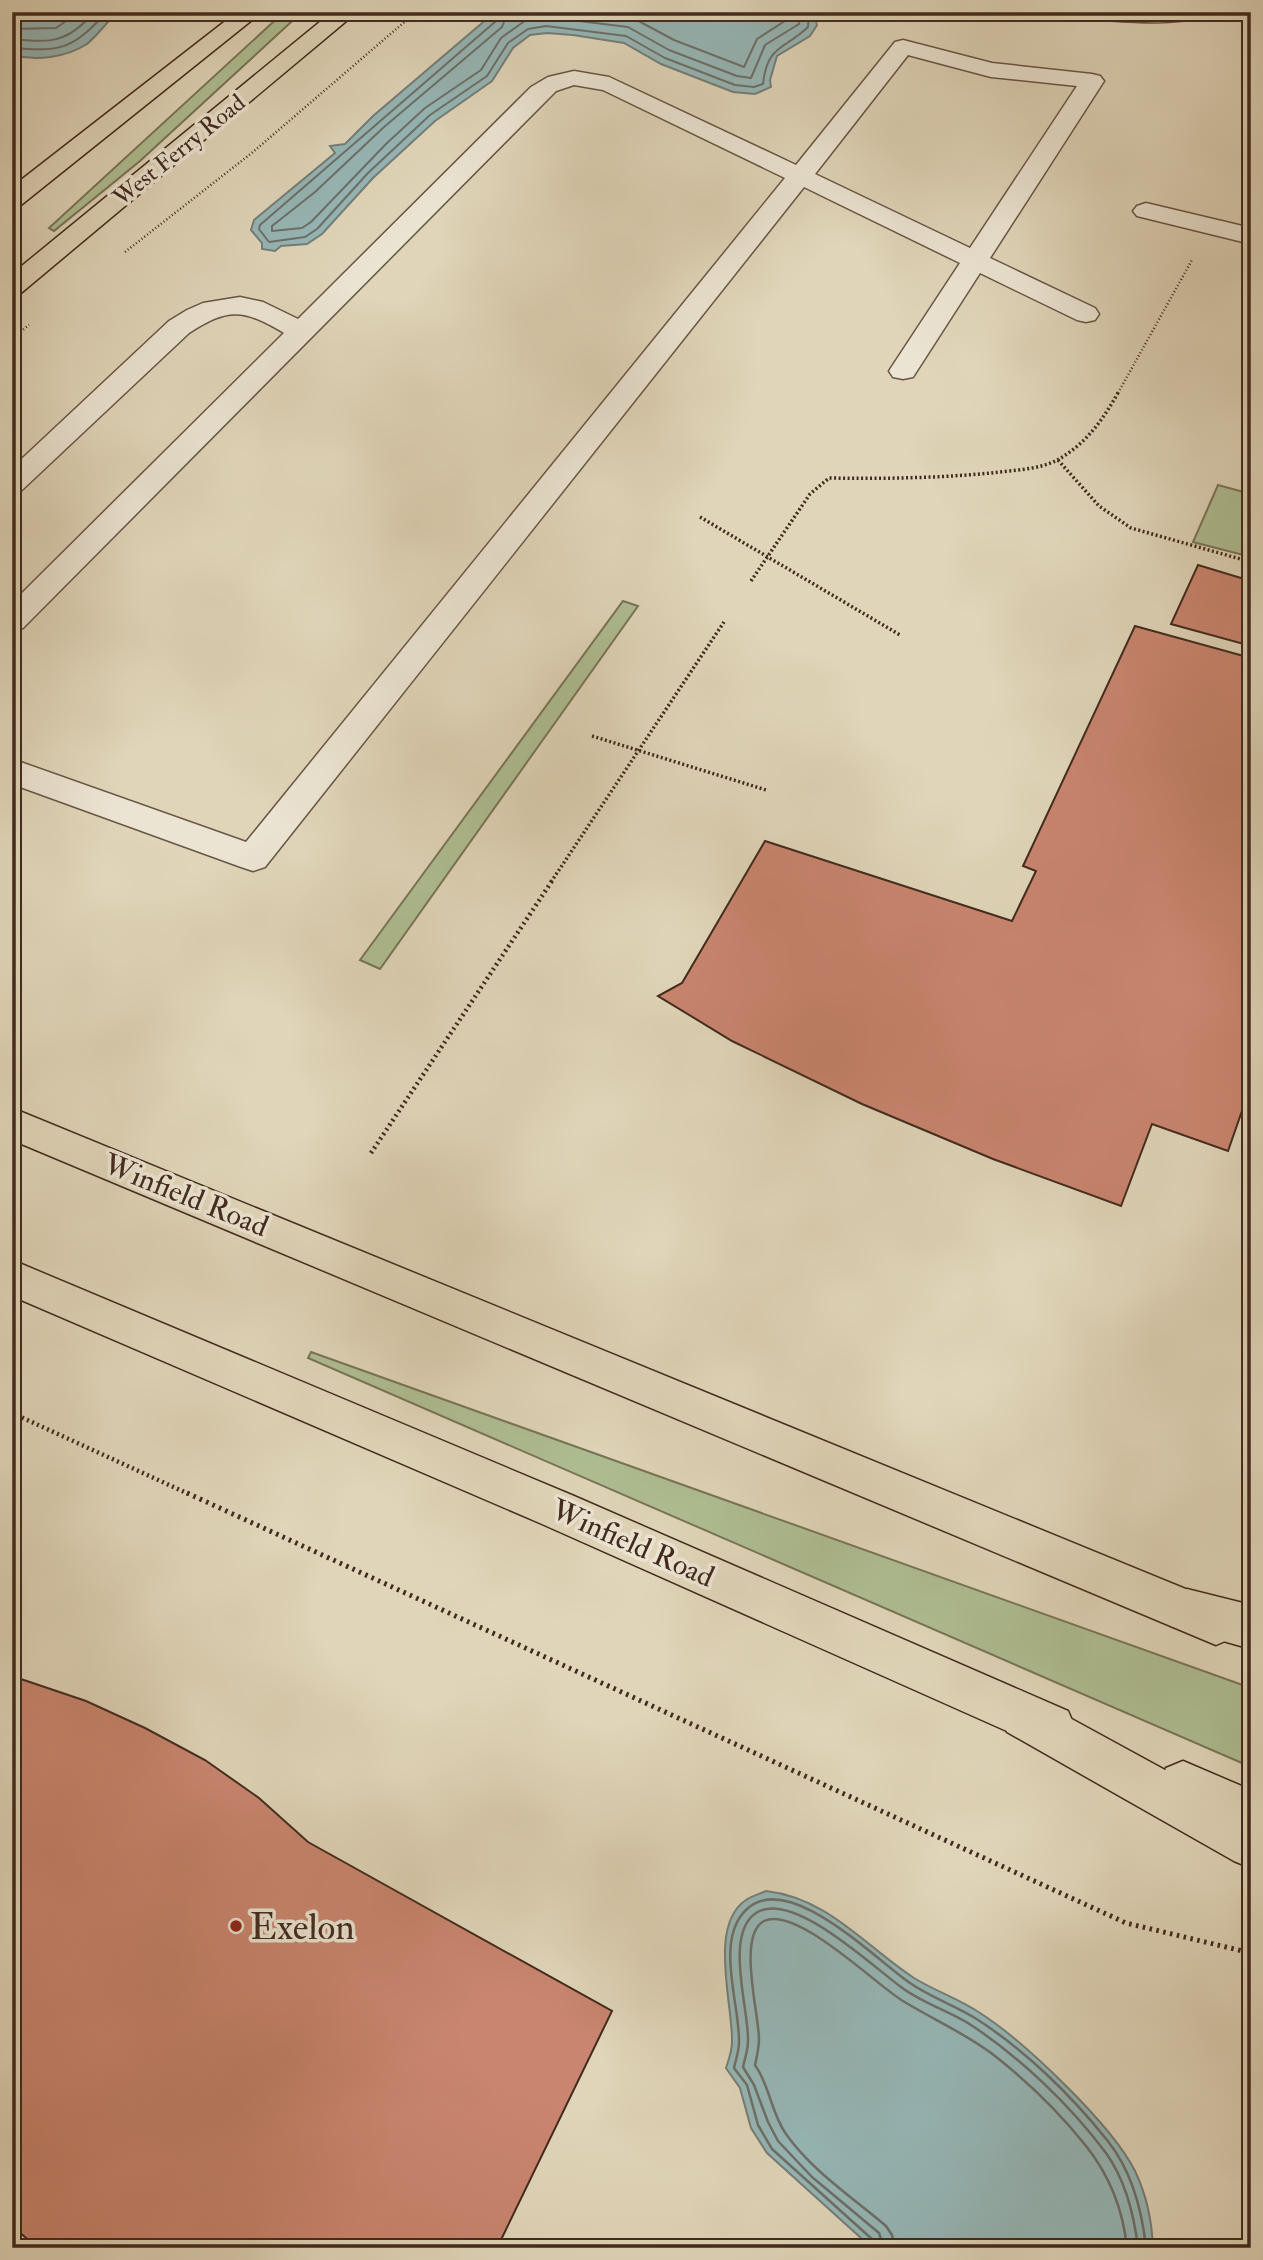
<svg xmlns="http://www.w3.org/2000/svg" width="1263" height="2260" font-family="'IM FELL Double Pica',serif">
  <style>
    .green { fill: #aebe92; stroke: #787458; stroke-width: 2 }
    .water { fill: #96b7b7; stroke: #747f7a; stroke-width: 2 }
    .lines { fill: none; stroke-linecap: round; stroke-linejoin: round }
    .shore-far1 { stroke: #6c706a; stroke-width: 2 }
    .shore { stroke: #6c706a; stroke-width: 2.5 }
    .building { fill: #c9856f; stroke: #412a1e; stroke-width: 2 }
    .minor-casing { stroke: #695545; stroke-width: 3 }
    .major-casing { stroke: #412a1e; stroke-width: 3 }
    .highway-casing { stroke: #412a1e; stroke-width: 3 }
    .path-far3 { stroke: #412a1e; stroke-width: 2.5; stroke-dasharray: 1 2.5; stroke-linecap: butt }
    .path-far2 { stroke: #412a1e; stroke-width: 3.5; stroke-dasharray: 2 2.5; stroke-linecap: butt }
    .path-far1 { stroke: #412a1e; stroke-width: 4.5; stroke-dasharray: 2 3.5; stroke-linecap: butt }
    .path { stroke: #412a1e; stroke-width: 5; stroke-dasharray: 2.5 4.5; stroke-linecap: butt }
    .minor { fill: #ebe4d2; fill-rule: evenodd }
    .major { fill: #e0d5b9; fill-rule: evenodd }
    .highway { fill: #e0d5b9; fill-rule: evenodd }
    .poi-dot { fill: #8f2418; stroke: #ebe4d2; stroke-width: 2.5 }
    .labels { text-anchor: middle; stroke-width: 7; stroke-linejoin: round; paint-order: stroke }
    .far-street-label { font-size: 24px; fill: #412a1e; stroke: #ebe4d2 }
    .street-label { font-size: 30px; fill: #412a1e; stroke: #ebe4d2 }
    .near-poi-label { font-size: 37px; fill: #412a1e; stroke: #ebe4d2; text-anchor: start }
  </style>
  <rect width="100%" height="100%" fill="#e0d5b9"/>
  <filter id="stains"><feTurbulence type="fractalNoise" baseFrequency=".00286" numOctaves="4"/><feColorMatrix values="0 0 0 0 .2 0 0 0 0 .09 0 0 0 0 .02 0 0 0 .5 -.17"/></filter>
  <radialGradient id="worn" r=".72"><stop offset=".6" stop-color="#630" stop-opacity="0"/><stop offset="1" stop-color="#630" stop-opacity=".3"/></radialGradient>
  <path class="green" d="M284,12H302L140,161L54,231L49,228Z
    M1218,485L1251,494V557L1193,542Z
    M623,601L638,606L380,969L360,960Z
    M311,1352L1251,1688V1767L308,1358Z"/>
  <path class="water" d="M12,12H117C108,21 96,37 87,44C65,58 36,61 12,55Z
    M495,12H813L817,25L810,36L777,56L770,80L771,87L755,94L733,92L661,64L624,43L573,35L547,33L530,35L513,48L492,81L435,121L373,178L322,234L307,244L281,246L275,251L262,249V243L251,230L254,220L335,153L330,146L345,144L373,116Z
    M766,1891C828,1898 865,1946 914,1978C935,1991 959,1999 980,2013C1024,2041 1112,2125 1135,2171C1147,2196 1152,2221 1153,2248H872L767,2153L751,2128L740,2088L726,2068C729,2059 732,2051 732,2042C733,2005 708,1925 746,1900C751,1896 760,1894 766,1891Z"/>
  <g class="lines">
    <path class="shore-far1" d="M499,12L496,21L260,225L259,229L269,242L305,237L317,229L368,173L430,115L487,76L508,43L528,29L546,26L626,36L665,58L735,85L754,87L763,84C767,45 784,50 808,27L809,12
      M508,12L502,27L384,127L315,192L272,226V231L302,228L311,222L386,144L425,108L481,70L501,38L526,20L546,17L628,27L669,50L737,76L751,78L765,45L799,24L800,12
      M596,12L633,18L674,40L744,67L757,39L788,19L789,12
      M12,29L56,28L79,12
      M12,39C51,43 68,43 94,12
      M12,48C63,52 72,49 107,12"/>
    <path class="shore" d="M875,2248L873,2240L772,2149L758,2125L747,2085L734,2068C736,2059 739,2051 739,2042C740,2004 714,1939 747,1909C789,1870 876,1960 910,1983C930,1997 954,2005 975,2018C1024,2049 1071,2095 1107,2140C1132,2171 1142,2209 1146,2248
      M884,2248L879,2233L812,2177L778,2141L768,2122L754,2085L743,2067C745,2058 748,2050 748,2041C749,2009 724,1934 756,1913C792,1889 873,1967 901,1987C922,2003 949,2011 971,2025C1021,2058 1070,2105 1106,2153C1126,2181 1134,2214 1138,2248
      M895,2248L892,2235L886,2226C852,2197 812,2171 786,2134C771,2113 770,2086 755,2065C757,2056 759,2048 759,2039C759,2014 737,1935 764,1921C796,1905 876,1985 903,2001C934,2020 967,2034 995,2056C1028,2082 1060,2113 1086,2146C1110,2176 1123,2209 1127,2248"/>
  </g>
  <path class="building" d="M1198,565L1251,581V646L1171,624Z
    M1135,626L1251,658V1085L1228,1151L1152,1124L1121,1206L993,1159L862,1104L732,1041L658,996L682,983L765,841L1012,921L1036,871L1023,866Z
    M12,1676L86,1701L145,1728L205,1760L259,1798L308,1842L612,2011L497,2248H38L12,2226Z"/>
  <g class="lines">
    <g class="minor-casing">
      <path id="minor" d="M1078,12H1206L1203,17C1167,26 1126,21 1089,19L1081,17Z
        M903,40L992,63L1092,74L1100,76L1104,81L990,258L1095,308L1099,314L1095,320L1086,322L1077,320L980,273L913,377L903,379L893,377L889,371L960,263L804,187L265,867L253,871L241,867L12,784V759L246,842L785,178L603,90L574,85L556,91L23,628L12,631V603L284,333C243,309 229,307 189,333L22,490L12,493V468L169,321L187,310L203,303L240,297L263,302L298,319L531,87L548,77L574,71L609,77L796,165L895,42ZM908,55L991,77L1077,86L970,248L815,174Z
        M1146,203L1251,228V244L1137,216L1133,211L1137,206Z"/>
    </g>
    <g class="major-casing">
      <path id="major" d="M237,12H262L21,205L12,208V187Z
        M332,12H357L21,293L12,295V274Z
        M12,1108L1232,1608L1239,1623L1232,1638L1216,1645L12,1140Z
        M12,1260L574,1496L1068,1711L1075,1727L1068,1743L1051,1750L1034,1743L542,1524L12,1296Z
        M1183,1761L1251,1790V1839L1166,1802L1159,1785L1166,1768Z"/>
    </g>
    <g class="highway-casing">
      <path id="highway" d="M1187,1589L1251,1605V1649L1171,1626L1164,1611L1171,1596Z
        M1024,1693L1251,1817V1868L1234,1861L1007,1732L1001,1716L1007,1700Z"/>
    </g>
    <path class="path-far3" d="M125,252L253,152L416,12
      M12,338L29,325
      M1118,393L1192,260"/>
    <path class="path-far2" d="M1058,460L1099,506L1131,528L1251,562
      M700,517L900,635
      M751,581L810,494L829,478C884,479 937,478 991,473C1013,470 1040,470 1059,459C1087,443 1104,418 1119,391
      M592,736L766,790
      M551,882L724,622"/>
    <path class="path-far1" d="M371,1153L552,881
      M12,1413L191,1495"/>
    <path class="path" d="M187,1493L1126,1923L1251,1953"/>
    <use href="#minor" class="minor"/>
    <use href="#major" class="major"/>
    <use href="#highway" class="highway"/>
  </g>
  <circle class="poi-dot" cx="236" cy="1926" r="7"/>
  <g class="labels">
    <g class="far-street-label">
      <text transform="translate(179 150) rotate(-39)" y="8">West Ferry Road</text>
    </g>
    <g class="street-label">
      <text transform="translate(186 1195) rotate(22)" y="10">Winfield Road</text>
      <text transform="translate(633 1543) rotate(24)" y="10">Winfield Road</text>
    </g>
    <g class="near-poi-label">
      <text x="250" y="1939">Exelon</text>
    </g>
  </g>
  <rect width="1263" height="2260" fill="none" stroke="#e0d5b9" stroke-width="42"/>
  <rect x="14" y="14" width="1235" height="2232" fill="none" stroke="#412a1e" stroke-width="3.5"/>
  <rect x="21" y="21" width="1221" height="2218" fill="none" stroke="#412a1e" stroke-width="2"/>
  <rect width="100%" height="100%" filter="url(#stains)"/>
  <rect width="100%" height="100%" fill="url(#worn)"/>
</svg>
